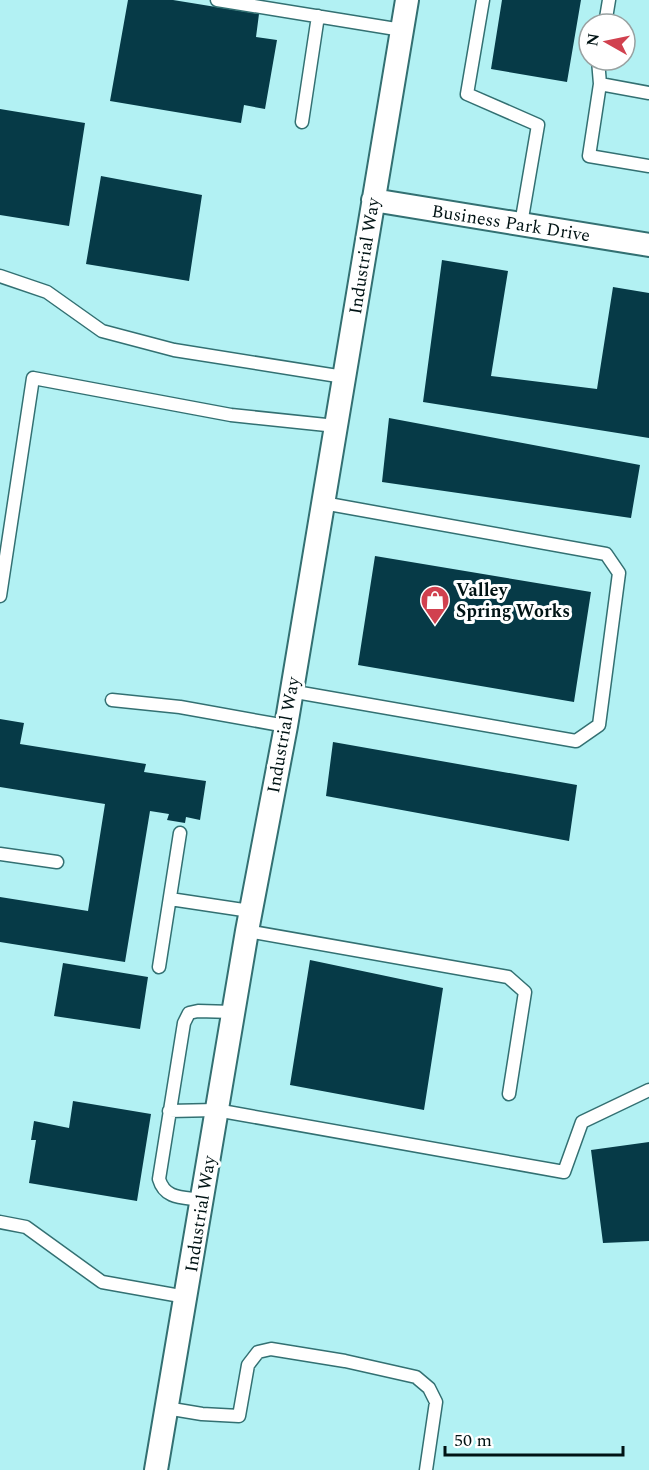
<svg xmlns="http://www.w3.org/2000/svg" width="649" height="1470" font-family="Spectral,serif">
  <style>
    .building { fill: #063a47 }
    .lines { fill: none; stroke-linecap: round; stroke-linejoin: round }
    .lane-casing { stroke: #337072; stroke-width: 15 }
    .street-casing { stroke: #337072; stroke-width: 26 }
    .lane { stroke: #fff; stroke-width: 12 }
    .street { stroke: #fff; stroke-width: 22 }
    .labels { text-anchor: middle; stroke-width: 6; stroke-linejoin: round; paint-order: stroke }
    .street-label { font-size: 18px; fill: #001314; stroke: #fff }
    .poi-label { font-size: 18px; font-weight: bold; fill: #001314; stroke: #fff; text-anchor: start }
  </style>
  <rect width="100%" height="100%" fill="#b2f1f3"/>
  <path class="building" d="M128,0H173L259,14L256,37L277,40L265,109L244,105L241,123L110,101Z
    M502,0H581L567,82L491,69Z
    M0,109L85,123L69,226L0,215Z
    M101,176L202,195L189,281L86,264Z
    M442,260L508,271L491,376L597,389L613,287L649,293V438L423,402Z
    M389,418L640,465L631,518L382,482Z
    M375,556L591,592L574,702L358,665Z
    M0,719L24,723L20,744L146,764L144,772L206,781L200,820L186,817L185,823L167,820L169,814L150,811L125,962L0,942V897L88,911L105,804L0,787Z
    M333,742L577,785L569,841L326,796Z
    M310,960L443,988L424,1110L290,1085Z
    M63,963L148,977L140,1029L54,1016Z
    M73,1101L151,1114L137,1201L29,1183L36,1140H31L34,1121L69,1128Z
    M649,1142V1241L603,1243L591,1150Z"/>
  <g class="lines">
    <g class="lane-casing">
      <path id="lane" d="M217,0L402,30
        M483,0L467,94L538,125L521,224
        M605,24L609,0
        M598,60L600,84
        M649,93L600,84L589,156L649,166
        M302,122L318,16
        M0,276L47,292L102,331L174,350L344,377
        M0,596L33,378L231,415L336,426
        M290,691L576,741L599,725L619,573L606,554L323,503
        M112,700L180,707L286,726
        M0,854L57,862
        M170,899L250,911
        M247,931L508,977L525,992L509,1094
        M159,967L180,833
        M169,1111L216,1110L564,1172L582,1122L649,1090
        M202,1200C184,1197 165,1200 159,1179L184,1023L189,1013L198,1011L233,1012
        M0,1222L26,1227L102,1282L186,1297
        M166,1408L202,1414L239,1416L248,1365L258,1352L271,1349L345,1361L416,1377L429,1388L436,1402L426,1470"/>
    </g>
    <g class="street-casing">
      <path id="street" d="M373,200L649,245
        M156,1470L247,931L286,726L407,0"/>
    </g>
    <use href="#lane" class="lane"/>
    <use href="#street" class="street"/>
  </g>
  <defs>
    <g id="shop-pin" transform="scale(1.5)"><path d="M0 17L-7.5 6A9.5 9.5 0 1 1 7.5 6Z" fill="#d1414f" stroke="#fff"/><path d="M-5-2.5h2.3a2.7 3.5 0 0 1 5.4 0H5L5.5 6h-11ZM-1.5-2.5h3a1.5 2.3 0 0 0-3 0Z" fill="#fff"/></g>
  </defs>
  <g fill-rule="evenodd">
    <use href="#shop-pin" x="435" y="600"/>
  </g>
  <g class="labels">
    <g class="street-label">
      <text transform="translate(511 223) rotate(9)" y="6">Business Park Drive</text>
      <text transform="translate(364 256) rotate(-81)" y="6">Industrial Way</text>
      <text transform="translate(283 735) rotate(-80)" y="6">Industrial Way</text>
      <text transform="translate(200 1214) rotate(-81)" y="6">Industrial Way</text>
    </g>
    <g class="poi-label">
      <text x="456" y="596">Valley<tspan x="456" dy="21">Spring Works</tspan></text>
    </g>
  </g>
  <g transform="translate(607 42) rotate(279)"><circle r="28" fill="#ffffff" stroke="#99a1a1" stroke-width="1.5"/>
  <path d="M0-4.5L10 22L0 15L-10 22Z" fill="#d1414f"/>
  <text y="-9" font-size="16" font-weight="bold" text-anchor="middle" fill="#001314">N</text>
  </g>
  <path d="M445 1446v9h178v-9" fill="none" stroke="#001314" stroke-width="3"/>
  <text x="454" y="1446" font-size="18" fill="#001314" stroke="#ffffff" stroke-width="4.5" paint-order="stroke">50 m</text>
</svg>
